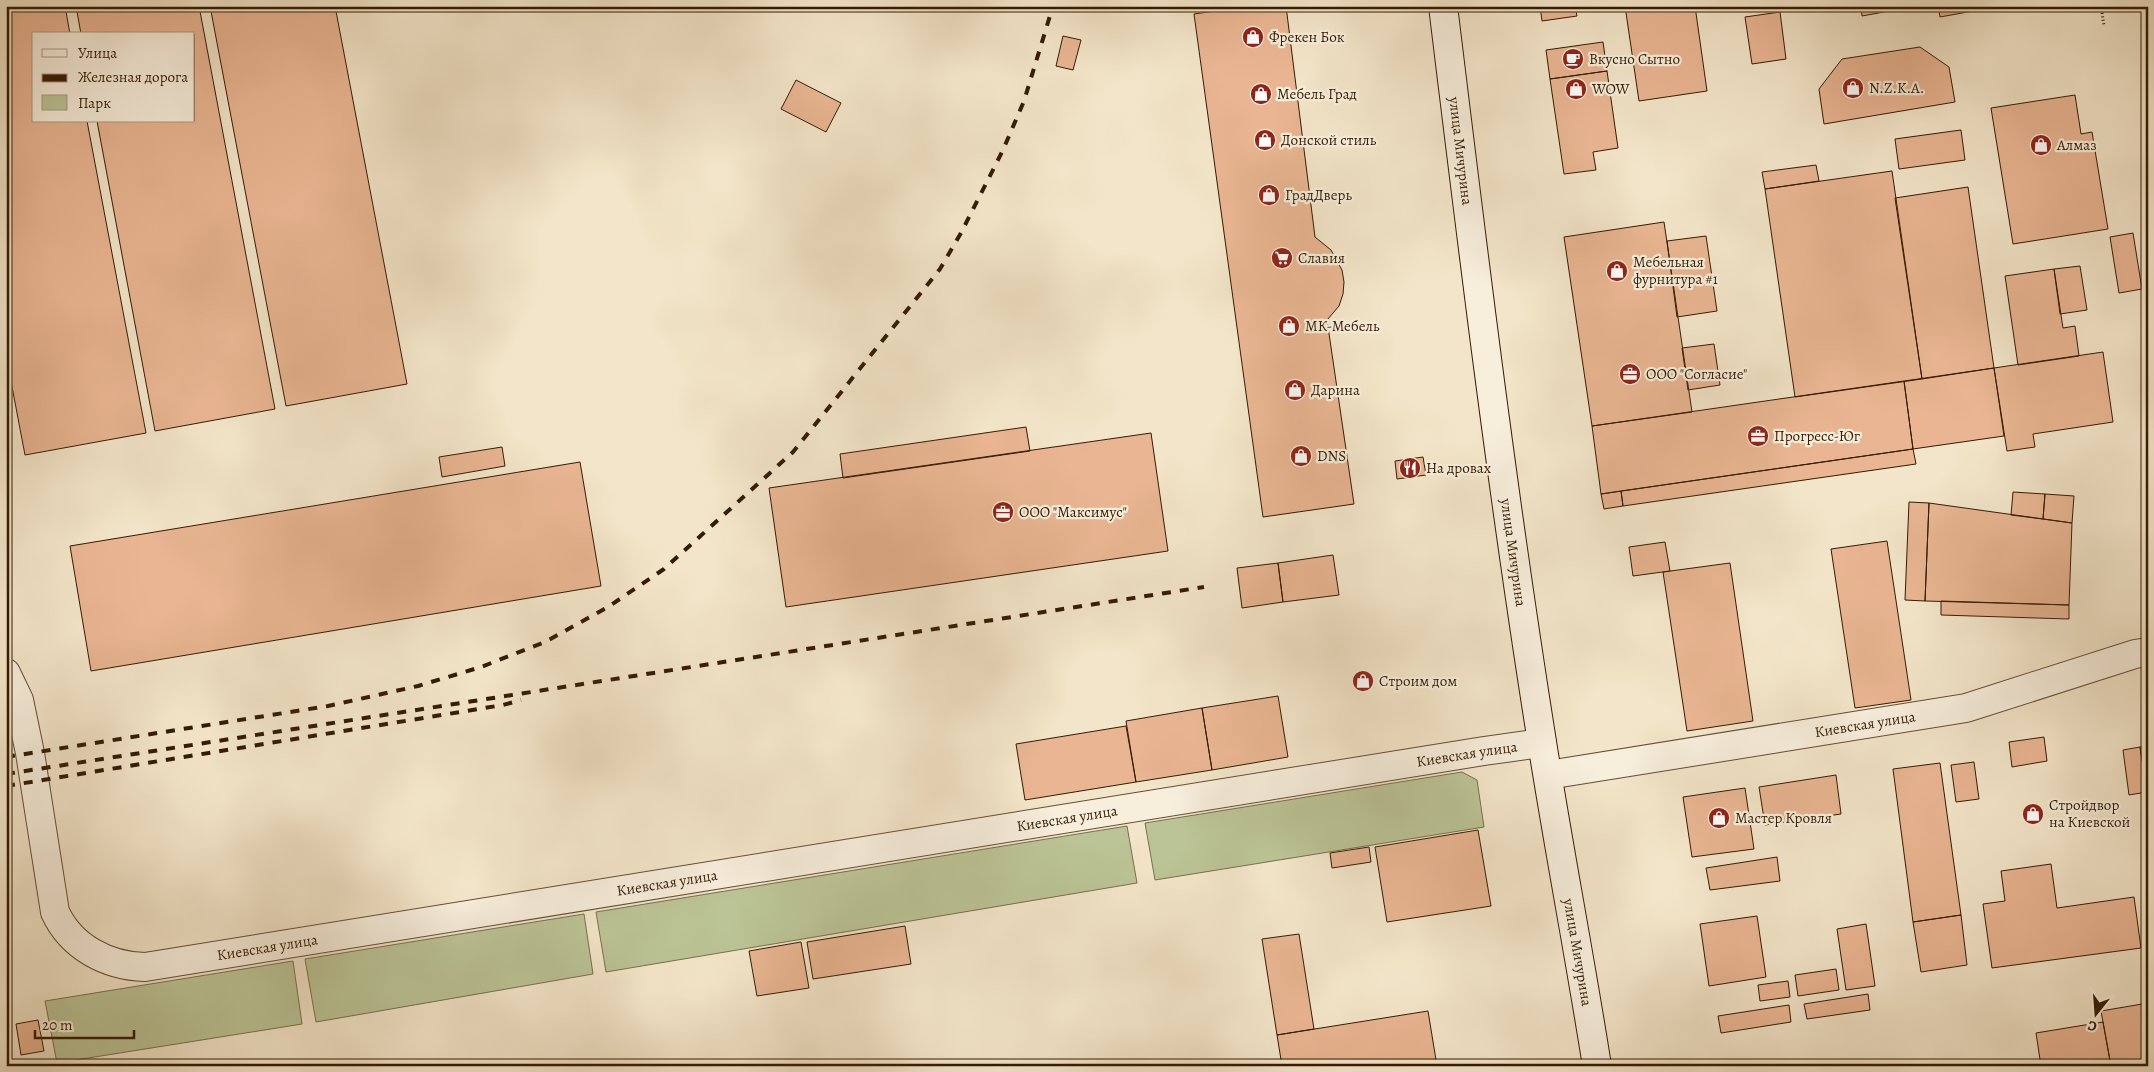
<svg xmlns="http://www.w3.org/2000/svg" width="2154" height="1072" font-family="Alegreya,serif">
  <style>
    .green { fill: #bbc496; stroke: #78704c }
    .building { fill: #e9b592; stroke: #341b01 }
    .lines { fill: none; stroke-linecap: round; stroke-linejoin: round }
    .street-casing { stroke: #644e33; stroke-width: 30 }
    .secondary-casing { stroke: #341b01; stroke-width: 30 }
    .path { stroke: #341b01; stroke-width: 3; stroke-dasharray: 1 2.5; stroke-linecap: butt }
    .street { stroke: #f7eedc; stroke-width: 28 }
    .secondary { stroke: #f7eedc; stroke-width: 28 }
    .rail { stroke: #341b01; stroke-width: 4; stroke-dasharray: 9 9; stroke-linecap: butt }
    .labels { text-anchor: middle; stroke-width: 4.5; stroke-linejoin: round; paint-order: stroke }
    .poi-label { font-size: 15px; fill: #341b01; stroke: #f7eedc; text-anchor: start }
    .street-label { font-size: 15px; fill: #341b01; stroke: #f7eedc }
  </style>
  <rect width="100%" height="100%" fill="#f3e5c9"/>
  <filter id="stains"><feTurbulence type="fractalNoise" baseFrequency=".004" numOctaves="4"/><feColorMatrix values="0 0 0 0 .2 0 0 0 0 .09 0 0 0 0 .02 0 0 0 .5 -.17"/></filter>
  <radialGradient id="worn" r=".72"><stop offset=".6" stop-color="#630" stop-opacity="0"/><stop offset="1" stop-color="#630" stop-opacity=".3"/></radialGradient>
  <path class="green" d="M1462,772L1477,780L1484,827L1155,880L1145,823Z
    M1127,826L1137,883L606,972L596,912Z
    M584,914L593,974L316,1022L305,959Z
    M293,961L302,1024L57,1063L45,1001Z"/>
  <path class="building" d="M45,6H65L70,34H34V121H87L146,433L25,455L6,355V13Z
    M76,6H199L275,409L155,431L97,121H194V34H81Z
    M210,6H335L407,384L286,406Z
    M1251,6H1286L1315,237L1331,250L1342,270L1344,282L1343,294L1339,306L1327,320L1354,504L1263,517L1194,14Z
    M1540,6H1575L1577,16L1542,21Z
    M1625,6H1695L1707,91L1639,101Z
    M1861,6H1906V8L1862,16Z
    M1938,6H2001L1940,17Z
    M1780,12L1786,59L1752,64L1745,17Z
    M1063,36L1081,40L1073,70L1056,66Z
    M1603,42L1607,71L1550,79L1546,50Z
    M1920,47L1949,67L1955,102L1824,124L1819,89L1842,59Z
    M1607,71L1618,148L1593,152L1596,170L1564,174L1550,79Z
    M796,80L841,103L826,132L781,109Z
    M2075,95L2081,134L2092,132L2108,229L2013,244L1991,108Z
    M1961,130L1965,160L1899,169L1895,139Z
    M1816,165L1819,181L1765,189L1762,172Z
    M1892,171L1922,379L1795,397L1765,189Z
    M1968,187L1994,368L1922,379L1895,198Z
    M1664,222L1692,412L1592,426L1564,237Z
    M2133,233L2142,289L2119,293L2110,237Z
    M1706,236L1717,311L1677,317L1667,241Z
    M2080,266L2087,310L2060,314L2054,269Z
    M2054,269L2063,328L2075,326L2079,356L2018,365L2005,276Z
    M1714,344L1720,385L1688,390L1682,348Z
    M2103,352L2113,422L2033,434L2035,447L2007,451L1994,368Z
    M1994,368L2004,436L1913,449L1904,381Z
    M1904,381L1913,449L1601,494L1592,426Z
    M1026,427L1030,451L843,478L840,454Z
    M1151,433L1168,551L786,607L769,488Z
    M502,447L505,466L442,477L439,457Z
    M1913,449L1916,464L1623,506L1621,491Z
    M1423,457L1426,475L1397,479L1395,461Z
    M580,462L601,586L91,671L70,546Z
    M1621,491L1623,506L1604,509L1601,494Z
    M2013,492L2045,494L2043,519L2011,515Z
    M2045,494L2074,496L2072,523L2043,519Z
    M1909,502L1929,503L1925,601L1905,600Z
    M1929,503L2072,523L2069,605L1925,601Z
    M1887,541L1911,700L1855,708L1831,549Z
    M1665,542L1670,571L1633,576L1629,547Z
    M1333,555L1339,595L1283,602L1278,563Z
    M1278,563L1283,602L1242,608L1237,568Z
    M1730,563L1753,721L1687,731L1663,572Z
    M1941,601L2069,605V619L1941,615Z
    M1278,696L1288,757L1212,770L1202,708Z
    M1202,708L1212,770L1136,782L1126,721Z
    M1126,726L1136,782L1025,800L1016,744Z
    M2044,737L2047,761L2012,767L2009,742Z
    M2148,746V797L2140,747Z
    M2140,747L2147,792L2129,795L2123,750Z
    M1974,762L1979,799L1956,802L1951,765Z
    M1940,763L1961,915L1913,922L1893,769Z
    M1836,775L1841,814L1765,825L1759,787Z
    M1745,788L1754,849L1692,857L1683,797Z
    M1478,830L1491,906L1387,922L1375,847Z
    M1369,847L1371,862L1332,868L1330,853Z
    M1777,857L1780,881L1710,890L1706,868Z
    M2051,864L2057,908L2134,897L2141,948L1992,968L1983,904L2005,901L2001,871Z
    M1961,915L1967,965L1921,972L1913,922Z
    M1757,916L1766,977L1709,986L1700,924Z
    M1866,924L1875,986L1846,990L1837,929Z
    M905,926L911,964L813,979L807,942Z
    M1299,934L1314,1029L1277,1035L1262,939Z
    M801,942L809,988L757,996L749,951Z
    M1836,969L1839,990L1798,996L1795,975Z
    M1788,981L1790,997L1760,1001L1758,985Z
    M1868,994L1870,1010L1807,1019L1804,1004Z
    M2148,1003V1066H2111L2101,1011Z
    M1789,1005L1791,1022L1721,1033L1718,1016Z
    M1428,1011L1437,1066H1282L1277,1035Z
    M38,1020L44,1051L21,1055L16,1024Z
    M2103,1022L2111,1066H2041L2036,1033Z"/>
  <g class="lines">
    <g class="street-casing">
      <g id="street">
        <path id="s1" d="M6,673L19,700L30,753L55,912C71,947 107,966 145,967L1484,751L1542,743"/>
        <path id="s2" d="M1548,775L1966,708L2135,654L2148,652"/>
      </g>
    </g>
    <g class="secondary-casing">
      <g id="secondary">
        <path id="s3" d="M1443,6C1473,252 1503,498 1542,742C1559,850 1580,958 1597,1066"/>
      </g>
    </g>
    <path class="path" d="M2101,6L2104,26"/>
    <use href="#street" class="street"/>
    <use href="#secondary" class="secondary"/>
    <path class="rail" d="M6,757L328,706L418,686L481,667L545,642L608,607L664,569L793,452L940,269L961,233L1003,150L1024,101L1053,6
      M6,774L1204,587
      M6,786L503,705L521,700"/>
  </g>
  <defs>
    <g id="shop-disc" transform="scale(1.125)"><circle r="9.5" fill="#8f2418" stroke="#f7eedc"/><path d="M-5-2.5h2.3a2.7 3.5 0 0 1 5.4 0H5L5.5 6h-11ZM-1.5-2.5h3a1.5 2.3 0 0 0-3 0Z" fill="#fff"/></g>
    <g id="cafe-disc" transform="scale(1.125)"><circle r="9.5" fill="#8f2418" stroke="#f7eedc"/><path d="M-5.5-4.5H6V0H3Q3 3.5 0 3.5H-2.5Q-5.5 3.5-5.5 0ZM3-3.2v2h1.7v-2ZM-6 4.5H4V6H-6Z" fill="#fff"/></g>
    <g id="supermarket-disc" transform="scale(1.125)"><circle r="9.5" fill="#8f2418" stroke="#f7eedc"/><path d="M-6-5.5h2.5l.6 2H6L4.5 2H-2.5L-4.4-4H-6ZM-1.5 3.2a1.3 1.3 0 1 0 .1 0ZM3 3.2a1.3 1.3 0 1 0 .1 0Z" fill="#fff"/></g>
    <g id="office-disc" transform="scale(1.125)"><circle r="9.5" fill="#8f2418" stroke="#f7eedc"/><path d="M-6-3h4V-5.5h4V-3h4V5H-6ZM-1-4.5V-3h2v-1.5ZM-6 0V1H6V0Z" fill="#fff"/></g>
    <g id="restaurant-disc" transform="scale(1.125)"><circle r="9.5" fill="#8f2418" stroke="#f7eedc"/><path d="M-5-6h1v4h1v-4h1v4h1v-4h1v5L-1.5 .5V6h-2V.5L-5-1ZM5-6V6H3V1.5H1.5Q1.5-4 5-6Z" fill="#fff"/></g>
  </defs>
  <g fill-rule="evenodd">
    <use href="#shop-disc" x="1253" y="37"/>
    <use href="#cafe-disc" x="1573" y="59"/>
    <use href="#shop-disc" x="1853" y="88"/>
    <use href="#shop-disc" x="1576" y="89"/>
    <use href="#shop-disc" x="1261" y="94"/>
    <use href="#shop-disc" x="1265" y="140"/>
    <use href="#shop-disc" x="2041" y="145"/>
    <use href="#shop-disc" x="1269" y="195"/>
    <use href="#supermarket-disc" x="1282" y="258"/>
    <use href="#shop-disc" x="1617" y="271"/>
    <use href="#shop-disc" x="1289" y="326"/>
    <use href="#office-disc" x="1630" y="374"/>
    <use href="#shop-disc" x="1295" y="390"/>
    <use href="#office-disc" x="1758" y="436"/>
    <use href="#shop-disc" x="1301" y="456"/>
    <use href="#restaurant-disc" x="1410" y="468"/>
    <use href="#office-disc" x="1003" y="512"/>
    <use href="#shop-disc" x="1363" y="681"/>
    <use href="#shop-disc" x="2033" y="814"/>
    <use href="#shop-disc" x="1719" y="818"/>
  </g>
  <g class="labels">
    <g class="poi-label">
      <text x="1269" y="42">Фрекен Бок</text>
      <text x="1589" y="64">Вкусно Сытно</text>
      <text x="1869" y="93">N.Z.K.A.</text>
      <text x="1592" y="94">WOW</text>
      <text x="1277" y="99">Мебель Град</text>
      <text x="1281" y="145">Донской стиль</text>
      <text x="2057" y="150">Алмаз</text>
      <text x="1285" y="200">ГрадДверь</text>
      <text x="1298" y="263">Славия</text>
      <text x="1633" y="267">Мебельная<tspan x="1633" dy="17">фурнитура #1</tspan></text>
      <text x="1305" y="331">МК-Мебель</text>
      <text x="1646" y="379">ООО "Согласие"</text>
      <text x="1311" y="395">Дарина</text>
      <text x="1774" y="441">Прогресс-Юг</text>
      <text x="1317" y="461">DNS</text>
      <text x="1426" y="473">На дровах</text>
      <text x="1019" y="517">ООО "Максимус"</text>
      <text x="1379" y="686">Строим дом</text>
      <text x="2049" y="810">Стройдвор<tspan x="2049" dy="17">на Киевской</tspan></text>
      <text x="1735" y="823">Мастер Кровля</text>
    </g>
    <g class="street-label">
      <text dy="5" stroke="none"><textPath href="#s3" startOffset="146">улица Мичурина</textPath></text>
      <text dy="5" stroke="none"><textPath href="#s3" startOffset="551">улица Мичурина</textPath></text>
      <text dy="5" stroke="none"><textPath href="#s2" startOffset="321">Киевская улица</textPath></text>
      <text dy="5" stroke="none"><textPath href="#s1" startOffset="1695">Киевская улица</textPath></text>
      <text dy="5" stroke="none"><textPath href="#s1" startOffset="1290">Киевская улица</textPath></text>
      <text dy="5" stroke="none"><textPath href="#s1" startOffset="885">Киевская улица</textPath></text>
      <text dy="5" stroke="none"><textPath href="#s1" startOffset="480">Киевская улица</textPath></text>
      <text dy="5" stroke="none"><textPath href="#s3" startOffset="956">улица Мичурина</textPath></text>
    </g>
  </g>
  <rect width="2154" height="1072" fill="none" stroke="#f3e5c9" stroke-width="25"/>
  <rect x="8" y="8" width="2139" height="1057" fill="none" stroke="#341b01" stroke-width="2.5"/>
  <rect x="12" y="12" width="2129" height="1047" fill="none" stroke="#341b01"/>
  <rect x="32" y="32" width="162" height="90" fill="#f7eedc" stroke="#a99a84"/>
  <rect x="42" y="49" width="25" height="8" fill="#f7eedc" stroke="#a99a84"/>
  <text x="78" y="58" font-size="15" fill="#341b01">Улица</text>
  <rect x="42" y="74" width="25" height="8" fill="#341b01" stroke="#a99a84"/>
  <text x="78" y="82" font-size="15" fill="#341b01">Железная дорога</text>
  <rect x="42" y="95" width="25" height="15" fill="#bbc496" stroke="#a99a84"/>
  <text x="78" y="108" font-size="15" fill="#341b01">Парк</text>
  <g transform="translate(2096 1014) rotate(197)" stroke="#f7eedc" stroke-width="4" paint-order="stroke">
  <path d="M0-4L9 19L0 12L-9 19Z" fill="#341b01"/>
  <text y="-8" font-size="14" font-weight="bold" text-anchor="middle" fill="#341b01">С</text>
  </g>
  <path d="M35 1030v8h99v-8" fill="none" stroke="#341b01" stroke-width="2.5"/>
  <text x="42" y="1030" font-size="15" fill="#341b01" stroke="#f7eedc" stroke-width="4" paint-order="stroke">20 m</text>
  <rect width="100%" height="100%" filter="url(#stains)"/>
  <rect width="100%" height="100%" fill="url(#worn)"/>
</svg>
